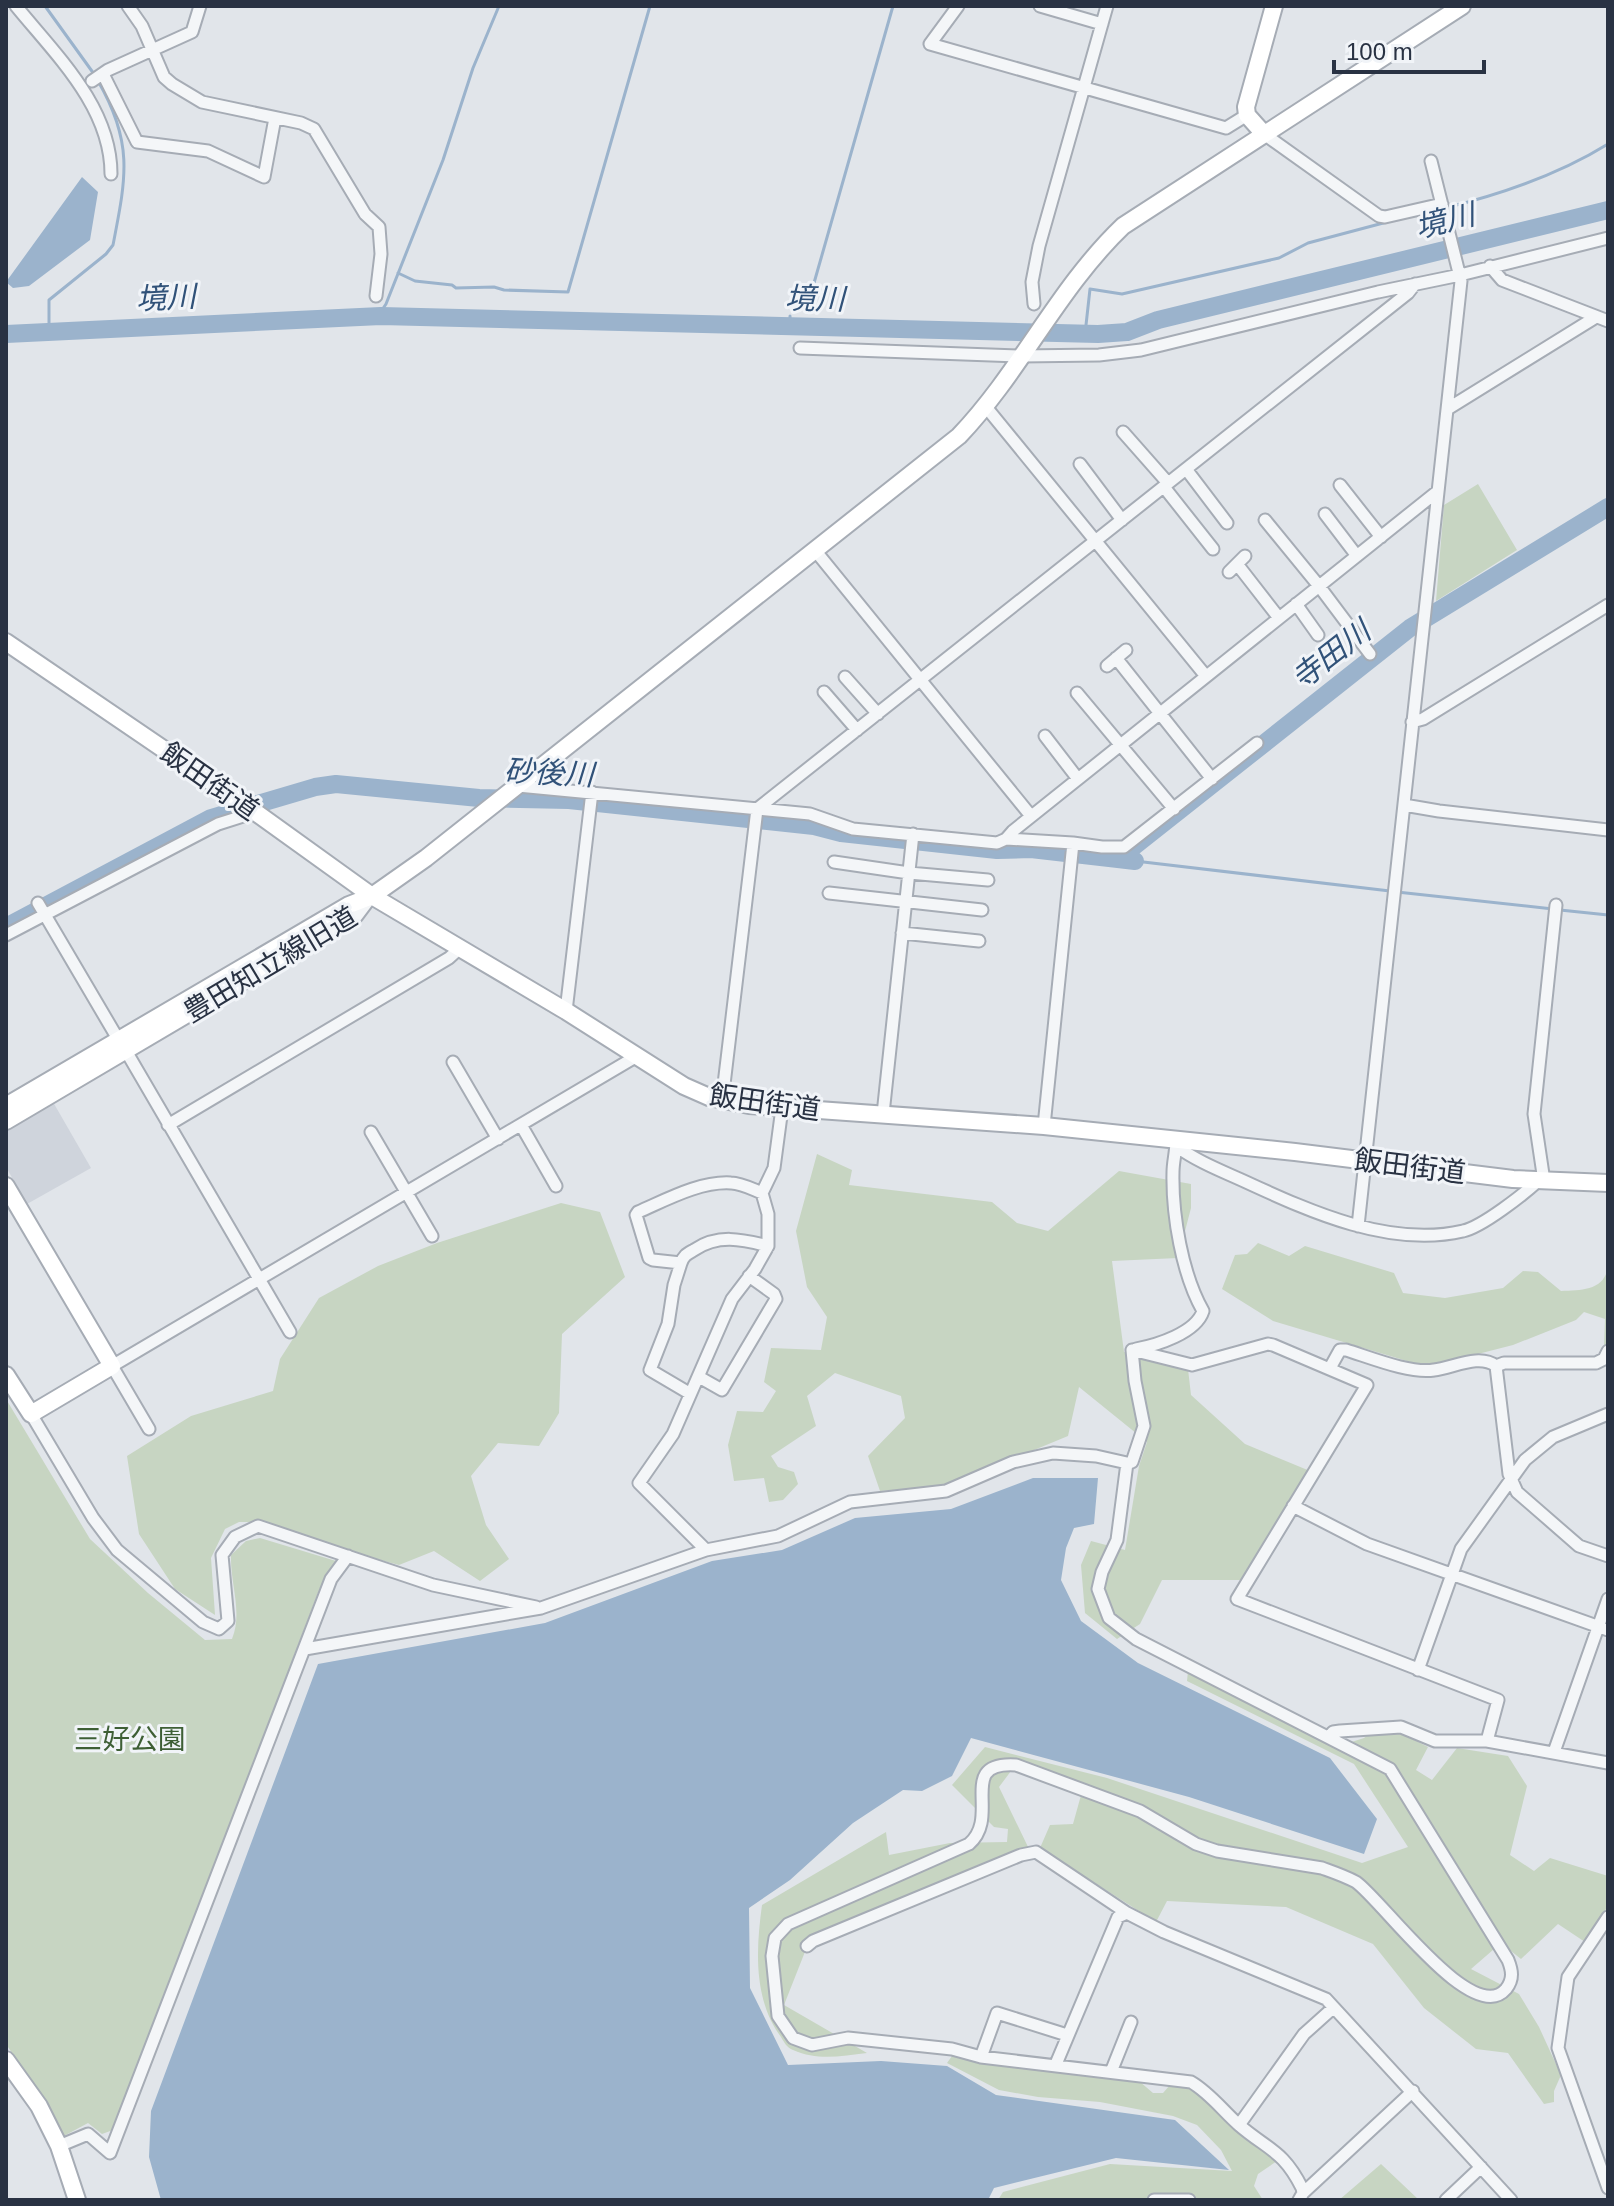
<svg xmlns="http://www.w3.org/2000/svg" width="1614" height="2206" font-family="Helvetica,'Noto Sans JP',sans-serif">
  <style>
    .built { fill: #cfd4dc }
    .green { fill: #c7d5c2 }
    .water { fill: #9bb3cc }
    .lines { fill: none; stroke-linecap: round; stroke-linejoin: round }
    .stream { stroke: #9bb3cc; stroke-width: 3 }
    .river { stroke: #9bb3cc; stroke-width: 18 }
    .street-casing { stroke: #a6acb5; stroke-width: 15 }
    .secondary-casing { stroke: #a6acb5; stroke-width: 20 }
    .street { stroke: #f4f6f8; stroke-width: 11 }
    .secondary { stroke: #fff; stroke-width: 16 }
    .labels { text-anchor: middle; stroke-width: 6; stroke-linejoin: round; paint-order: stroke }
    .street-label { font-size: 28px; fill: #293243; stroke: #f1f4f8 }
    .park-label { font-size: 28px; fill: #3e5f35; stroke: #f1f4f8 }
    .water-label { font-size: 30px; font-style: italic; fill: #315279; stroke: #f1f4f8 }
  </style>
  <rect width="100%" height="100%" fill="#e1e5ea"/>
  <path class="built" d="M53,1102L91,1168L27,1204L6,1167V1129Z"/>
  <path class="green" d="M1478,484L1517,550L1436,601L1444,505Z
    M817,1154L852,1170L849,1185L992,1202L1017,1223L1048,1231L1119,1171L1191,1184V1208L1178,1258L1112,1261L1124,1352L1188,1369L1191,1395L1245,1444L1310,1471L1244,1580H1162L1140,1624L1117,1639L1085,1613L1081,1565L1091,1541L1125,1550L1139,1466L1147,1442L1079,1387L1068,1436L947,1486L880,1491L868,1456L905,1418L901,1396L835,1373L807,1396L816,1426L771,1456L778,1467L794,1472L798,1484L783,1500L769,1502L764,1478L734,1481L728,1445L737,1411L763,1412L776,1391L764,1382L771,1348L821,1350L827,1317L807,1287L796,1231Z
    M561,1203L600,1212L625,1277L562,1334L559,1413L539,1446L498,1443L471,1476L486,1525L509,1559L480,1581L434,1551L399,1565L333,1547L257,1522H239L225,1529L211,1558L215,1615L175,1589L139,1534L127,1456L191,1416L273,1391L280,1359L319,1298L378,1266L437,1243Z
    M1258,1243L1289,1256L1305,1246L1394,1273L1403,1293L1445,1298L1503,1288L1523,1271L1538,1272L1561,1291C1581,1290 1603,1291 1608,1268V1352L1604,1348L1605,1319L1584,1312L1576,1320L1513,1345L1427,1367L1273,1321L1222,1289L1235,1255L1247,1254Z
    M6,1399L90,1539L148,1593L205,1640L232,1639C243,1612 230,1584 231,1555L246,1541L260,1538L336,1561L319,1590L113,2130L102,2134L88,2123L62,2137L52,2113L6,2044Z
    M1188,1671L1339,1746L1364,1738L1381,1723L1428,1747L1416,1770L1432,1780L1457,1748L1508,1756L1527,1786L1510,1855L1534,1871L1550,1858L1608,1876V1905L1588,1944L1558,1924L1521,1959L1501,1943L1471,1969L1519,1994L1539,2027L1561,2075L1554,2091V2102L1544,2104L1508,2053L1476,2049L1424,2008L1373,1944L1286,1907L1167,1901L1156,1922L1040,1848L1050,1825L1073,1824L1083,1788L1011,1771L999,1787L1030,1851L812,1934L784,2005L867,2053C841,2056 818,2061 793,2050C787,2048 784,2042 781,2037C753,1999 756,1949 762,1905L886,1832L889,1855L950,1843L1007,1842L1008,1829L994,1827L952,1785L985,1747L1107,1778L1362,1863L1408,1847L1354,1764L1187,1681Z
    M952,2056L1139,2081L1153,2093H1163L1170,2085L1198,2091L1234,2128L1277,2161L1258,2174L1254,2186L1263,2200H998L1003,2192L1110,2164L1232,2171L1221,2150L1197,2125L1173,2116L1100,2102L1038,2097L999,2090L947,2063Z
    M1381,2164L1419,2200H1339Z"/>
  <path class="water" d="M82,177L98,192L90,240L29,286L13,288L6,282Z
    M1033,1478H1098L1094,1524L1074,1528L1066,1548L1061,1580L1081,1621L1138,1663L1330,1758L1377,1819L1364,1854L1189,1797L971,1738L952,1776L922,1791L903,1790L853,1823L790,1880L749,1908L750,1988L788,2065L881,2061L947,2066L996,2095L1175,2120L1229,2170L1116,2158L994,2188L988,2200H161L149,2157L151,2111L318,1664L545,1623L712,1561L782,1550L855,1518L951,1509Z"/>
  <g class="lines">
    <path class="stream" d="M45,6L94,74
      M1445,208C1502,194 1558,175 1608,144
      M398,273L415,281L452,285L456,288L494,287L504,290L568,292L650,6
      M812,290L893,6
      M378,316L386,304L443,160L473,68L499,6
      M790,326V316
      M49,331V300L106,254L113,245C126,178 134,143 98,81
      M1085,334L1090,289L1122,294L1279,258L1308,243L1387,222
      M1135,861L1390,891
      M1397,892L1553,909
      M1560,910L1608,915"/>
    <path class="river" d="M6,334L381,316L1098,334L1127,332L1158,320L1608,210
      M1135,861L1118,859L1410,628L1608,507
      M6,927L211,818L315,787L336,784L479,798L569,800L814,826L841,833L997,850L1031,849L1118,859"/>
    <g class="street-casing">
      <path id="street" d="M16,6C56,55 111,107 111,174
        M128,6L142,26L164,77L172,84L202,102L301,123L314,129L365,214L379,227L381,254L376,296
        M958,6L930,44L1226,128L1247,115
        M1040,6L1102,24
        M103,74L137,142L208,151L264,177L275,118
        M92,81L108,70L192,32L200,6
        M1264,134L1379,216L1385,217L1442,204
        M1490,266L1502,280L1608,321
        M1034,304L1032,282L1039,246L1107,6
        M800,348L1021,356L1099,355L1141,350L1378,292L1460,275L1608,238
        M986,407L1205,675
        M1449,408L1596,317
        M1123,432L1168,483
        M1080,464L1122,520
        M1186,469L1227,523
        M1340,485L1381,537
        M1164,487L1213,549
        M1325,514L1357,556
        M1265,520L1319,586L1370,654
        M814,549L1031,816
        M1237,564L1279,618
        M1229,572L1245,556
        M1296,604L1318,635
        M1116,658L1212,779
        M1107,666L1126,650
        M845,677L878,714
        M824,692L857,730
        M1077,693L1174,809
        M1412,722L1423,719L1608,605
        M1045,736L1078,779
        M518,786L810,814L853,829L997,843L1006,839
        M1404,805L1439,811L1608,830
        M1073,843L1102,847H1124L1257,743
        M834,862L909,873L988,880
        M829,893L982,910
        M38,903L118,1039
        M902,933L979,941
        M6,935L218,824L256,812
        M289,954L357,916L372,896
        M566,1011L592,792
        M126,1051L290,1332
        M453,1062L498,1139
        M722,1101L757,809L1408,293L1415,284
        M883,1114L913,834
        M168,1125L449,958L460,948
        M521,1125L556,1186
        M1044,1126L1073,843L1006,839L1013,831L1438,491
        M371,1132L432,1236
        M1176,1146C1198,1162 1222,1171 1246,1182C1311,1212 1391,1248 1463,1231C1482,1227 1524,1194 1538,1181
        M1544,1181L1534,1114L1556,905
        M762,1193C752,1189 741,1183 731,1183C700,1181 666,1200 638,1212L636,1215L649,1258L653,1260L681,1263C684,1255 687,1254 694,1250C718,1234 741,1239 768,1246
        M1358,1226L1461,281L1431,161
        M681,1263L674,1285L668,1324L650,1370L689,1393
        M1136,1349C1157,1345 1196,1333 1203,1311C1182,1274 1172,1215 1173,1172C1173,1162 1176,1152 1176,1141
        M1132,1350L1135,1381L1144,1426L1132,1462L1127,1463L1117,1540L1102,1572L1098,1589L1109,1618L1136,1639L1390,1769L1508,1960C1512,1970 1514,1979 1506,1989C1473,2028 1382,1900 1356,1882C1345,1876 1333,1872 1322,1868L1217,1851L1196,1844L1140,1811L1016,1765C955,1761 1002,1816 969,1844L788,1924L775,1938L772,1956L778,2016L793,2038L812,2045L848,2038L952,2049L981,2057L1191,2082C1210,2093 1223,2111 1239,2125C1268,2150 1283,2150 1302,2188L1303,2193L1299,2200
        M1132,1350L1192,1365L1268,1344L1273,1345L1367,1385L1237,1599L1498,1700L1487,1741
        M1496,1366L1504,1363H1596L1604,1359L1608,1351
        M1330,1368L1340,1350H1346C1369,1357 1410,1374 1434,1370C1453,1368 1479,1353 1496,1366L1509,1474L1517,1492L1579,1546L1608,1556
        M699,1377L722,1390L776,1299L774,1294L749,1276
        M31,1414L93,1518L117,1550L203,1622L219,1629L228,1621L222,1555L235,1537L258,1526L433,1585L536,1607
        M149,1429L112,1366L637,1056
        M1293,1506L1367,1544L1608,1630
        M706,1550L639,1483L673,1434L732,1299L755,1269L768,1246V1214L762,1193L774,1168L782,1108
        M305,1649L541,1608L706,1550L778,1536L850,1502L946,1491L1013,1462L1053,1453L1096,1456L1127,1463
        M1418,1670L1461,1549L1525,1460L1553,1437L1608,1414
        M1329,1737L1333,1732L1340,1731L1401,1727L1435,1741H1487L1608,1763
        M1554,1752L1608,1599
        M1608,1917L1568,1977L1558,2048L1608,2188
        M807,1946L813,1941L1021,1855L1036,1852L1127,1913L1164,1932L1326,1999L1511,2200
        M981,2057L997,2013L1067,2035
        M1056,2064L1118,1917L1127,1913
        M1111,2072L1131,2022
        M1239,2125L1304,2034L1333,2008
        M59,2146L88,2134L110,2153L331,1579L348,1556
        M1303,2193L1413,2091
        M1154,2200H1189
        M1446,2200L1481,2167"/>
    </g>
    <g class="secondary-casing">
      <path id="secondary" d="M1264,134L1247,115L1246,107L1274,6
        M6,642L244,804L372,896L566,1011L684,1086L709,1097L749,1105L1044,1126L1295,1152L1513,1179L1608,1183
        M6,1106L349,905L372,896L426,858L959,436C1021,371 1058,288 1123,226L1462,6
        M6,1121L289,954
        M6,1186L112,1366L31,1414L6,1375
        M6,2060L39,2106L59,2146L77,2200"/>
    </g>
    <use href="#street" class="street"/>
    <use href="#secondary" class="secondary"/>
  </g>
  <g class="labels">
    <g class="street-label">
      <text transform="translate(210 781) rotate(35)" y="10">飯田街道</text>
      <text transform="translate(270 964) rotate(-31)" y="10">豊田知立線旧道</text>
      <text transform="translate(765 1102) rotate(8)" y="10">飯田街道</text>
      <text transform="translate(1410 1166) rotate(7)" y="10">飯田街道</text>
    </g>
    <g class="park-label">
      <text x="130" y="1749">三好公園</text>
    </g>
    <g class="water-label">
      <text transform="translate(1445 221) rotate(-14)" y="10">境川</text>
      <text transform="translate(166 298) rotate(-3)" y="10">境川</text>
      <text transform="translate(815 299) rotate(1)" y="10">境川</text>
      <text transform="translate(1331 655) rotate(-38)" y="10">寺田川</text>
      <text transform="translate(549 773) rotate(3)" y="10">砂後川</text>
    </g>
  </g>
  <rect width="1614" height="2206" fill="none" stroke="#293243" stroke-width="16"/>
  <path d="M1334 60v12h150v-12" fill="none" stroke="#293243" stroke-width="4"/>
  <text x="1346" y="60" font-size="24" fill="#293243" stroke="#f1f4f8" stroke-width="6" paint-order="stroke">100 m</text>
</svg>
